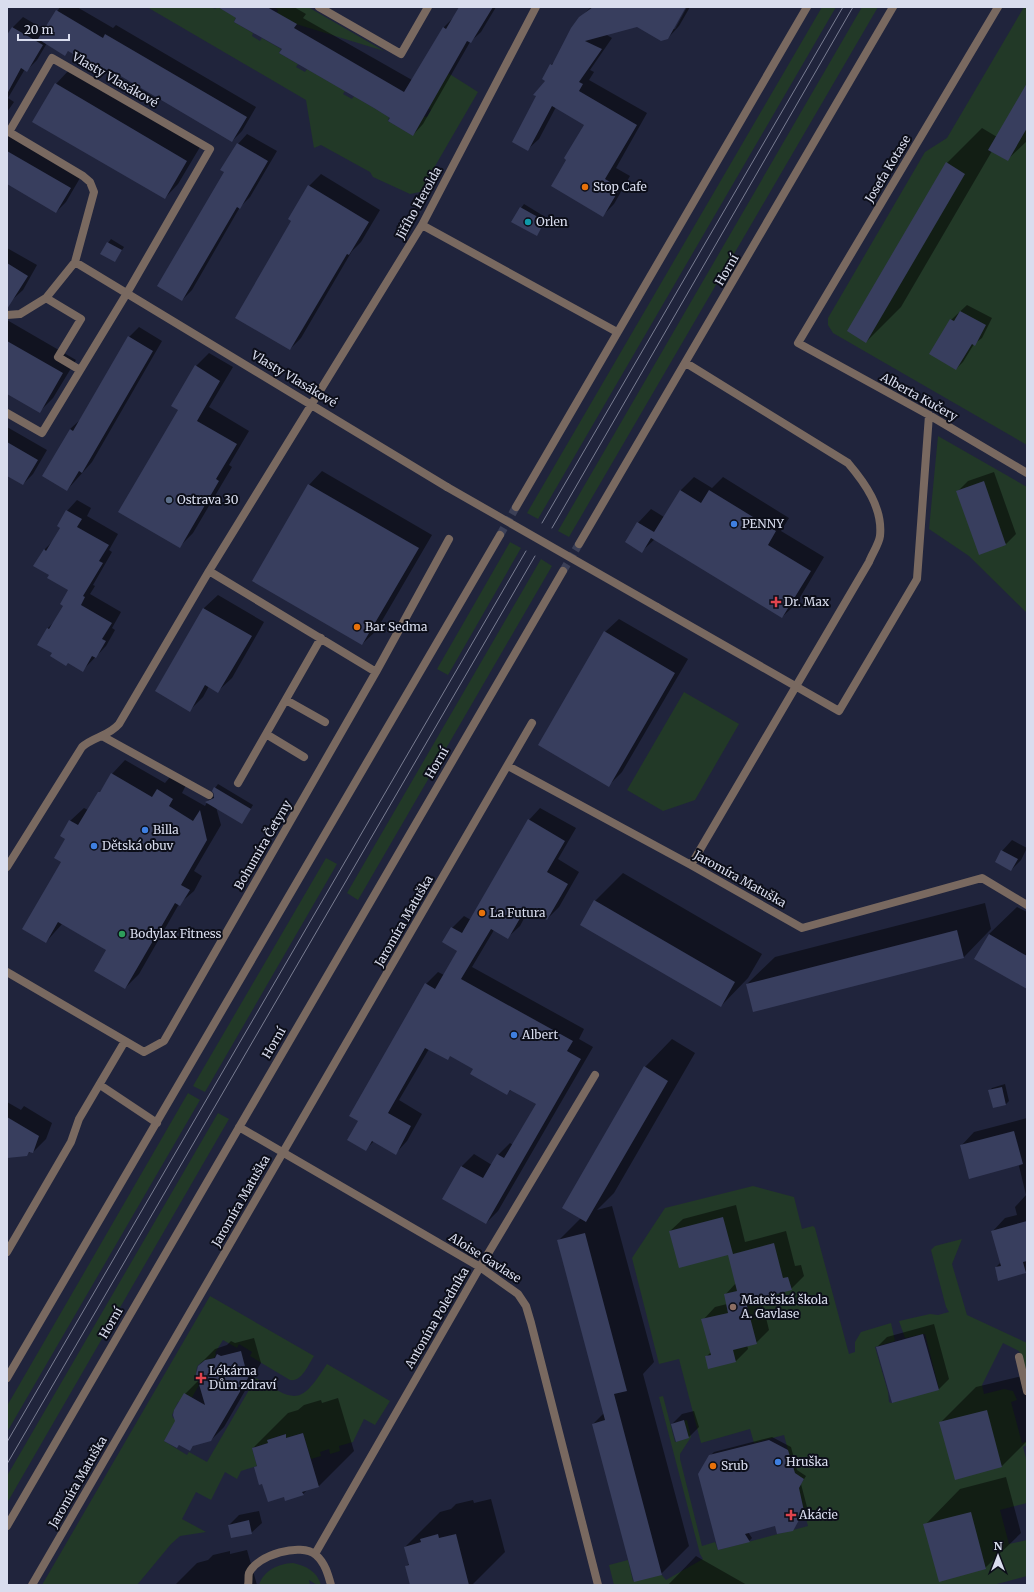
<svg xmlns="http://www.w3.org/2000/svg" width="1034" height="1592" font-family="Merriweather,serif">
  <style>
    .green { fill: #223927 }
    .shadow { fill: #0007 }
    .building { fill: #383e5e }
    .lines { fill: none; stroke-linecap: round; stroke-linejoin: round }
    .street-tunnel { stroke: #3c4057; stroke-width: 8; stroke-dasharray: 8 4; stroke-linecap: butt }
    .street { stroke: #796960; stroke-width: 8 }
    .tram { stroke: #7a7e93; stroke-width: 1 }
    .street-bridge { stroke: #796960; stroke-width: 8 }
    .food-dot { fill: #e8710a; stroke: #0c0e19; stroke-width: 1.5 }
    .culture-dot { fill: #0f9aa8; stroke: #0c0e19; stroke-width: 1.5 }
    .service-dot { fill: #5c6f8a; stroke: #0c0e19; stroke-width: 1.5 }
    .shop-dot { fill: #3f7fe0; stroke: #0c0e19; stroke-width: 1.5 }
    .health-dot { fill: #e0444e; stroke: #0c0e19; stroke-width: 1.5 }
    .leisure-dot { fill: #2e9e5b; stroke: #0c0e19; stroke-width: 1.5 }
    .education-dot { fill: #8d6e63; stroke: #0c0e19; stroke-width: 1.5 }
    .labels { text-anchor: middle; stroke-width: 4; stroke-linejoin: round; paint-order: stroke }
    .street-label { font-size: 12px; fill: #d9ddee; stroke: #0c0e19 }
    .poi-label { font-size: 12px; fill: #d9ddee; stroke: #0c0e19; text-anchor: start }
  </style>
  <rect width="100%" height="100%" fill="#20243c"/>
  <path class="green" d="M147,7H211L215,9L218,7L236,17L234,22L253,33L252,36L260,41L262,38L281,49L279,53L298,64L296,67L305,72L307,69L345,91L343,94L352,99L354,96L389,117L388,121L412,135L423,116L427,117L431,110L428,108L448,73L478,92L420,192L410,194L373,177L370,172L321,145L314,148L306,100Z
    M274,7H308L384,51L296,24L277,13L278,10Z
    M822,7H836L538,519L527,513Z
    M862,7H878L569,537L558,531Z
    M1024,7H1027V445L833,333L828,325V318L925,152L947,138Z
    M938,436L1027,487V613L969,556L929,529Z
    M510,542L521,548L448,675L437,669Z
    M541,559L552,566L358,900L347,893Z
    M684,692L739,724L695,800L663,811L627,790Z
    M326,858L337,864L205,1092L193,1086Z
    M188,1093L200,1100L7,1432V1406Z
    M218,1113L229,1119L7,1503V1476Z
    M753,1186L794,1197L802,1229L813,1226L815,1228L849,1354L855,1352V1342L861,1332L891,1323L895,1341L875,1347L888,1392L889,1402L891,1403L939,1389L925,1334L905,1338L899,1321L930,1314L938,1315L949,1312L946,1307L931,1250L935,1246L962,1239L952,1264L967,1315L1027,1343V1372L1019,1351L1003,1343L982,1385L984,1394L1004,1389L1013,1391L1017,1400L1011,1402L1022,1443L1027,1441V1445L1023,1447L1027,1462V1503L1000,1510L1009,1544L1027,1540V1576L993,1585H614L609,1565L628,1560L633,1581L661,1574L666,1580L703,1559L700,1554L659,1397L663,1396L675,1442L688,1438L684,1421L687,1420L691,1437L680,1454V1459L702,1546L715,1542L718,1550L808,1526L798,1488L803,1479L794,1473L784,1435L754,1443L750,1429L701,1443L679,1359L659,1364L632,1258L665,1208Z
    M210,1296L314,1356C308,1365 302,1382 290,1380L250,1356L252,1352L239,1344L237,1348L223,1340L215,1353L216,1354L214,1358C195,1363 194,1366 199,1385L190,1401L178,1402L172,1415L173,1418L178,1420L164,1441L187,1455L189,1452L207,1462L256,1378C296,1402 300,1406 327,1364L390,1401L375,1425L364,1419L353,1442L339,1446L340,1451L330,1454L329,1449L320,1452L321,1456L311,1459L303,1433L286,1438L285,1434L268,1440V1443L252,1448L257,1466L241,1471L237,1479L225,1472L211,1500L196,1492L182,1519L206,1532L180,1536L171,1544L137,1585H42Z
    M293,1563C306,1566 317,1571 321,1585H317L309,1580L310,1585H259C264,1570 278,1564 293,1563Z"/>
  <path class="shadow" d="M60,7H77L113,28L116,25L256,107L242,131L232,141L120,74L69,50L65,54L47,43L37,60L27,70L25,69L8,98L14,102L7,112V37L13,27L23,17L45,30Z
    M220,7H294L306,14L303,18L412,80L443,28L454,17L460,7H496L481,32L470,42L423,124L413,135L391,118Z
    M591,7H685L672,29H675L687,7H690L679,26L668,38L637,26L605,34L612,38L590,70L594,72L589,80L647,113L616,168L630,176L614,204L603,215L585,124L556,107L539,139L527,150L551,65L557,59L580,18Z
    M69,70L200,147L178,184L165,198L56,84Z
    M1027,86V141L1007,160L992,151L901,307L866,342L947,163L982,128L997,137Z
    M247,134L277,151L250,197L240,207L192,290L182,300L225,172L238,144Z
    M7,135L80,178L66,202L56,212L7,183Z
    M321,174L380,210L361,242L352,251L301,338L290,349L293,221L309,186Z
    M524,204L547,218L537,235L521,208Z
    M111,239L124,247L115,261L101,253Z
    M7,248L37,265L23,290L13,299L7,296Z
    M967,305L992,318L982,338L974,344L963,362L956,369L951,320Z
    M7,320L76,360L53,398L40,411L7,392Z
    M139,327L162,341L92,462L67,490L70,429L80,420L129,337Z
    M209,353L233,367L209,407L249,431L229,465L232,467L193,533L179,547L196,366Z
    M7,427L47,450L33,474L23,484L7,474Z
    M322,471L432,535L376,631L362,644L309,485Z
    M994,472L1016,534L1006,544L958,491L968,481Z
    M694,477L712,488L723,477L789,518L781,531L824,557L796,604L782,617L655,539L642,551L638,523L651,509L664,517L680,491Z
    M77,500L91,508L87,516L118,534L109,550L112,552L93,585L95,586L90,594L121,612L112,628L115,630L106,646L83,670L54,653L48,628L56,620L65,605L70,590L50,575L44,550L53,541L61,528L58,526L67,511Z
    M218,595L264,622L232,678L218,691L209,686L203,697L190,710L156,690L204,608Z
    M619,619L688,659L622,772L609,785L605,632Z
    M125,760L165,783L171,776L186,785L182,793L205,806L209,799L215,796L213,791L218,784L253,805L244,820L216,807L221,825L194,871L202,876L194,891L179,904L139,974L125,988L108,950L62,924L46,942L70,821L84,808L88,810L112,774Z
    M540,808L576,828L558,859L579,872L559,907L547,919L529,909L520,926L508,937L494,930L472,967L584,1029L579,1039L593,1047L498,1211L486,1223L444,1198L462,1166L474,1154L492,1165L498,1155L510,1143L513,1145L538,1104L512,1089L507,1094L474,1068L451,1055L429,1049L399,1100L422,1114L407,1141L396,1153L374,1141L365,1150L359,1121L350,1116L426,984L438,972L444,975L458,950L452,928L464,916L471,920L529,820Z
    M1012,840L1027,848L1021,860L1011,870L996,862L1002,851Z
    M623,873L762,954L748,978L721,1006L595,901Z
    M985,903L991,929L964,957L747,984L775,957Z
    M1017,907L1027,912V988L989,934Z
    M672,1039L695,1053L614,1193L597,1210L612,1206L654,1362L643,1374L689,1546L661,1574L593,1424L604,1413L558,1241L581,1218L645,1067Z
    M1005,1084L1009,1101L1006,1104L994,1107L989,1091L992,1088Z
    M7,1102L21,1110L24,1106L52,1123L46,1139L33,1152H30L26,1155L7,1154Z
    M1027,1118V1272L999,1280L996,1267L1001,1262L993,1231L1005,1218L1017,1215L1015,1207L1026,1195L1019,1166L1021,1164L961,1146L974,1132Z
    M736,1205L745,1242L786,1231L795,1266L801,1265L804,1276L791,1289L761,1297L769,1330L756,1343L747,1345L748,1349L736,1361L706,1357L711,1352L703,1320L715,1307L727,1304L725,1295L736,1283L729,1254L670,1231L683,1219Z
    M934,1324L949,1379L939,1389L892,1402L877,1347L887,1337Z
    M254,1338L261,1363L224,1427L211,1440L195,1444L190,1450L180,1444L177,1447V1421L185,1394L199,1380L197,1370L201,1363L215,1349L227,1345L231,1341L235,1343Z
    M1022,1376L1027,1396V1441L1001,1467L940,1423L976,1387Z
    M338,1398L354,1451L319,1486L308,1489L303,1494L285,1496L263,1483L255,1467L258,1465L253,1448L288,1413L298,1410L304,1405L321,1400L322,1403Z
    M694,1411L699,1427L689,1437L672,1424L682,1414Z
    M772,1437L791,1447L797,1470L806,1476L801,1484L807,1507L795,1526L776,1525L748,1532L752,1538L749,1541L719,1549L710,1456L714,1452Z
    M1006,1477L1021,1533L985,1568L925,1525L960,1489Z
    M491,1499L505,1552L472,1585H415L406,1566L409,1564L405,1547L440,1512L451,1509L456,1504L473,1500L474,1503Z
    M259,1511L262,1523L251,1533L229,1525L239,1515Z
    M247,1550L257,1585H175L197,1563L208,1560L213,1555L230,1551V1554Z
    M696,1556L747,1585H668Z"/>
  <path class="building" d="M218,7H267L297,24L294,28L404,92L443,27L446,29L459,7H493L471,43L467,41L413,136L388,121L390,118L374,108L279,53L282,49L234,22L236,18Z
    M593,7H686L668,39L661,41L637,27L585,41L602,49L579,82L583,84L579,91L637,125L605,179L620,188L603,217L551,186L566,160L564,158L584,125L552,106L528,151L512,142L536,96L533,95L545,81L542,79L550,64L552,65L571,28L579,17Z
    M56,10L103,38L105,34L247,117L232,142L119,75L116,79L68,51L65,56L38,39Z
    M12,27L43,45L27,72L21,68L7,94V35Z
    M55,83L187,161L165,199L32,122Z
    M1027,83V128L1008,161L988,150Z
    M237,143L268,161L240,209L237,207L182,301L157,286L224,172L220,170Z
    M7,151L71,188L56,213L7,184Z
    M946,162L965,174L866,343L847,331Z
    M308,185L369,222L349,255L347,254L290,350L235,318L291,221L288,219Z
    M520,207L545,221L537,236L511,222Z
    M107,242L122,250L115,262L100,254Z
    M7,263L28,276L7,309Z
    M960,311L986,325L975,346L972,344L956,370L929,354L950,319L954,321Z
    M128,336L153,351L82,473L79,471L67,491L42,476L70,429L73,431Z
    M7,341L63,373L40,413L7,394Z
    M195,365L220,381L197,421L237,444L216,479L219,481L180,548L118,512L178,410L171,406Z
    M7,442L38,460L23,485L7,476Z
    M984,481L1006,545L979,555L956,491Z
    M308,484L419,548L362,645L252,581Z
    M680,490L701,503L709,490L776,531L768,545L811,571L782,618L651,538L642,553L625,542L637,522L654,532Z
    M66,510L82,519L77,527L109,545L99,561L103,563L83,596L85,597L81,605L112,623L102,639L106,641L96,658L92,656L83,672L68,663L66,666L50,656L52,653L37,645L47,628L49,629L63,606L60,604L68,590L47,578L49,575L33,566L44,549L46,551L60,528L57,526Z
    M203,608L252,636L218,693L205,685L190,712L155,691Z
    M604,631L675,673L609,787L538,745Z
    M111,773L152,797L157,789L173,799L169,806L193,821L200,810L207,840L181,885L190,890L180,906L175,903L125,989L94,971L106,950L58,922L46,943L22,929L61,862L54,858L65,839L60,836L69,820L78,825L98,792H100Z
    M214,787L251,809L242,824L205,802L214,798V794L212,791Z
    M528,819L565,841L547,872L568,884L547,920L526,908L508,939L491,929L461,979L573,1041L567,1051L581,1059L486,1224L442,1199L461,1166L483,1178L497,1154L504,1158L536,1104L510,1090L507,1095L470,1074L473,1069L450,1056L448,1060L425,1048L388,1113L411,1126L396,1155L372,1141L366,1151L347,1140L358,1121L349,1116L425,983L435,989L457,951L442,942L451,927L462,933Z
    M1001,850L1018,859L1011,871L995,862Z
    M594,900L735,982L721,1007L580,925Z
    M957,930L964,958L753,1012L746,984Z
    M989,934L1027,956V989L974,959Z
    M644,1066L668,1081L586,1222L562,1208Z
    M1002,1087L1006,1105L993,1108L988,1090Z
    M7,1117L39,1136L33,1153L29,1152L27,1156L7,1158Z
    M1014,1131L1023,1164L969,1179L960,1145Z
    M723,1217L733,1254L774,1243L783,1278L788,1277L792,1290L746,1302L757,1344L733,1350L736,1362L708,1369L705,1356L711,1355L701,1319L728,1313L724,1294L737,1291L728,1255L679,1268L669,1231Z
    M1027,1221V1261L1023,1262L1026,1273L998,1281L995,1267L1001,1266L991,1231Z
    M585,1233L627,1391L614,1394L662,1575L634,1582L592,1424L605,1420L557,1240Z
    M923,1334L939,1390L892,1403L876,1347Z
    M241,1351L248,1378L211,1441L193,1446L190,1451L179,1445L177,1448L164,1441L175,1421L173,1415L174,1410L184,1393L205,1405L196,1374L198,1366L205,1360L215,1358L217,1354L221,1356Z
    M987,1410L1002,1467L955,1480L939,1422Z
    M684,1420L689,1438L676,1442L671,1424Z
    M303,1433L319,1487L302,1492L304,1495L285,1501L284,1497L268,1502L262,1484L259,1485L254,1467L257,1466L252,1448L268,1443L267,1440L286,1434V1438Z
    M769,1440L788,1450L795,1473L804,1479L799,1488L804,1511L793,1531L777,1534L775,1526L745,1534L750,1542L718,1550L698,1474L709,1455Z
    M971,1512L986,1569L939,1582L923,1524Z
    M249,1520L252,1534L231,1538L228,1525Z
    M438,1534L439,1538L456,1534L469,1585H410L405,1566L409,1565L404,1547L421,1542L420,1539Z"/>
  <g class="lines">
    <path class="street-tunnel" d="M500,535L516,507
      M563,571L579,544"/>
    <path class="street" d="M319,7L401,54L428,7
      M998,7L798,343L929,415L1027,473
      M422,225L617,332
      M75,262L447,487
      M46,298L81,319L58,357L80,370
      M7,315L20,314L46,298L75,262L94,192L90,182L83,176L9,132L52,58L210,149L127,293L42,433L7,413
      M686,363L848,463C865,483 883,508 880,536C879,544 872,554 869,562L691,865
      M516,507L807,7
      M579,544L893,7
      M657,607L839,711L917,579L929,415
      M376,672L449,539
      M286,700L325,722
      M266,734L304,757
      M102,736L209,795
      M508,766L691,865L802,928L982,878L1027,905
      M238,783L321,638
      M7,867L82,747C93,737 109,736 119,724L209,571
      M7,972L144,1052L164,1041L376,672L209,571L422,225L536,7
      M100,1085L157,1123
      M239,1127L480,1267L518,1294L526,1306L531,1323L598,1585
      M7,1252L71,1142L79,1119L125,1041
      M1019,1357L1027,1391
      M7,1378L500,535
      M7,1526L563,571
      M315,1554L480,1267L595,1075
      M32,1585L532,723
      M248,1585C249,1582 248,1576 249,1573C257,1555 301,1542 316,1555C325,1563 328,1574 331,1585"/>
    <path class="tram" d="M542,523L843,7
      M552,528L853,7
      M7,1442L526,551
      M7,1464L535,556"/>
    <path class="street-bridge" d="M447,487L657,607"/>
  </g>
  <g class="food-dot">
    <circle cx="585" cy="187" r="4"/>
    <circle cx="357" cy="627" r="4"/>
    <circle cx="482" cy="913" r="4"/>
    <circle cx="713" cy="1466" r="4"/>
  </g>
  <circle class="culture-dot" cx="528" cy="222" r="4"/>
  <circle class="service-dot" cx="169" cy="500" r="4"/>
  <g class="shop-dot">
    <circle cx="734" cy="524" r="4"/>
    <circle cx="145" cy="830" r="4"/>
    <circle cx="94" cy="846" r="4"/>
    <circle cx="514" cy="1035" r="4"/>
    <circle cx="778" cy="1462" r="4"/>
  </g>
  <g class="health-dot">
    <path d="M774 596h4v4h4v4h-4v4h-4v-4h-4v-4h4z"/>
    <path d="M199 1372h4v4h4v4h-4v4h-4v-4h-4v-4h4z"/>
    <path d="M789 1509h4v4h4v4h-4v4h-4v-4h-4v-4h4z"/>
  </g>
  <circle class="leisure-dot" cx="122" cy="934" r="4"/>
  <circle class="education-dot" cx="733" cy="1307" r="4"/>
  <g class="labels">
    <g class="street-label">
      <text transform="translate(115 80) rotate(30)" y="4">Vlasty Vlasákové</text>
      <text transform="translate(888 169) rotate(-59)" y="4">Josefa Kotase</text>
      <text transform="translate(419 203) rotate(-61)" y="4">Jiřího Herolda</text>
      <text transform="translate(727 270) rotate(-60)" y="4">Horní</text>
      <text transform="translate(294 379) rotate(31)" y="4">Vlasty Vlasákové</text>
      <text transform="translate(919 397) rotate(29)" y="4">Alberta Kučery</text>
      <text transform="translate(437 763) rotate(-60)" y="4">Horní</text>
      <text transform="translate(263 845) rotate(-60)" y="4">Bohumíra Četyny</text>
      <text transform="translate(740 879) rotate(29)" y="4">Jaromíra Matuška</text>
      <text transform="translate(404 921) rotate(-60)" y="4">Jaromíra Matuška</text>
      <text transform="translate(274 1043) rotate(-60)" y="4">Horní</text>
      <text transform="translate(241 1201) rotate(-60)" y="4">Jaromíra Matuška</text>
      <text transform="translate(485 1258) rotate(32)" y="4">Aloise Gavlase</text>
      <text transform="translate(437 1318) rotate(-60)" y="4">Antonína Poledníka</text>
      <text transform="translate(111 1323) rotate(-60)" y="4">Horní</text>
      <text transform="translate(78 1482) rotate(-60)" y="4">Jaromíra Matuška</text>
    </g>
    <g class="poi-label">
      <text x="593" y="191">Stop Cafe</text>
      <text x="536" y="226">Orlen</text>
      <text x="177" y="504">Ostrava 30</text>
      <text x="742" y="528">PENNY</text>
      <text x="784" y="606">Dr. Max</text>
      <text x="365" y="631">Bar Sedma</text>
      <text x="153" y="834">Billa</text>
      <text x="102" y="850">Dětská obuv</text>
      <text x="490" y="917">La Futura</text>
      <text x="130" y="938">Bodylax Fitness</text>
      <text x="522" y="1039">Albert</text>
      <text x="741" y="1304">Mateřská škola<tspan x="741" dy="14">A. Gavlase</tspan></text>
      <text x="209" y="1375">Lékárna<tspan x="209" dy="14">Dům zdraví</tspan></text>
      <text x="786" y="1466">Hruška</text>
      <text x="721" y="1470">Srub</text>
      <text x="799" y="1519">Akácie</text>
    </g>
  </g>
  <rect width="1034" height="1592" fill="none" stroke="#d9ddee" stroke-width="16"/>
  <g transform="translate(998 1556)" stroke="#0c0e19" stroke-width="3" paint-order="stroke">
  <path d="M0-3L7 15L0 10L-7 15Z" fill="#d9ddee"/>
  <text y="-6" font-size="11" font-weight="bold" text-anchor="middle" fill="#d9ddee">N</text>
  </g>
  <path d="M18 34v6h51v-6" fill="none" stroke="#d9ddee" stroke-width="2"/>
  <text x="24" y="34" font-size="12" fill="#d9ddee" stroke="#0c0e19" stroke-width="3" paint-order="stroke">20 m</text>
</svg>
